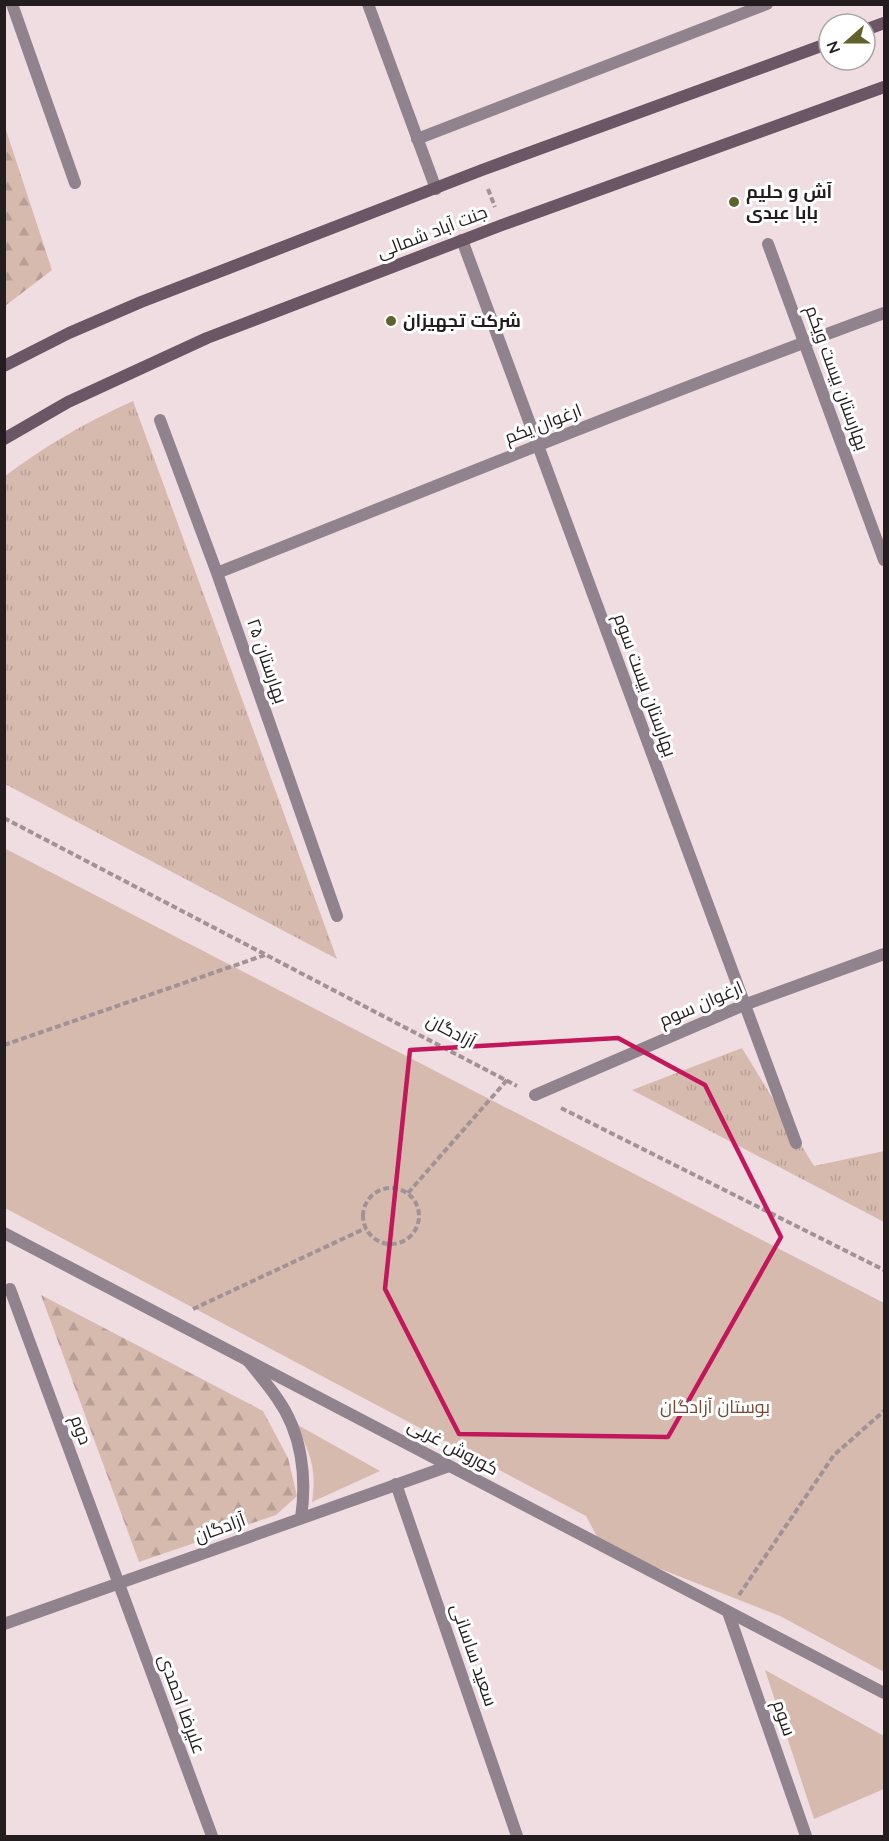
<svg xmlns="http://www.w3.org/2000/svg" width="889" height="1841" font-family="Quicksand,Cairo,sans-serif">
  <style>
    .grass { fill: url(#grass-tufts) }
    .forest { fill: url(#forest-firs) }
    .garden { fill: #d7baae }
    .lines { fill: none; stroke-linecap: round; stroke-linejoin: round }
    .path { stroke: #a19296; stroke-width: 4; stroke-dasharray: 6 3; stroke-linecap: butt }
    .minor { stroke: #91838d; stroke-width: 12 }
    .tertiary { stroke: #91838d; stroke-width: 12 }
    .secondary { stroke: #6a5664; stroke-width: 12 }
    .marked { fill: none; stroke: #c2185b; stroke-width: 4.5; stroke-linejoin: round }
    .poi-dot { fill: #61612e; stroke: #fff; stroke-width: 2 }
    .labels { text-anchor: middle; stroke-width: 6; stroke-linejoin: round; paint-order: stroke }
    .poi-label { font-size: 18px; font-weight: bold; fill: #241d1f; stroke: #fff; text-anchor: start }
    .street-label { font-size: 18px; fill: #241d1f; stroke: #fff }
    .park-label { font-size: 18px; fill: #7b4730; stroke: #fff }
  </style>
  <defs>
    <pattern id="grass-tufts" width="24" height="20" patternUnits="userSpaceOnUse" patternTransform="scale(1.5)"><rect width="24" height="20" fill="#d7baae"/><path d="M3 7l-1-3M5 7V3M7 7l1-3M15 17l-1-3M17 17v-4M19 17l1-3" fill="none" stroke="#b89f95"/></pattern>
    <pattern id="forest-firs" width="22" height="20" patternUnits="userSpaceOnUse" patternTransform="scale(1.5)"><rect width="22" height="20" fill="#d7baae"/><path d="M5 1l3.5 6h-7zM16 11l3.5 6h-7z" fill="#b89f95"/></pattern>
  </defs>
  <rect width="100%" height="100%" fill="#f0dde2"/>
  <path class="grass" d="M133,401L337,959L5,784V476C45,446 88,421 133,401Z
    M742,1048L814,1166L884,1151V1222L632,1090Z"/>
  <path class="forest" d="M4,124L52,270L5,306H4Z
    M41,1295L263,1411L288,1458L297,1496L276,1515L139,1562Z"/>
  <path class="garden" d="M4,848L884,1303V1672L780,1616L602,1546L586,1516L5,1208Z
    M296,1424L380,1471L312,1502C317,1467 310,1454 296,1424Z
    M765,1670L884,1736V1789L814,1819Z"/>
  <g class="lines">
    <path class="path" d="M488,189L495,207
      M4,818L517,1086
      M4,1045L265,955
      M561,1108L884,1270
      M363 1216a28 28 0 1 1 56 0a28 28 0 1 1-56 0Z
      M408,1193L507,1080
      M193,1309L366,1228
      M739,1595L834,1455L884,1411"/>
    <path class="minor" d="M12,4L75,183
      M368,4L436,189
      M417,139L767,4
      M462,240L796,1143
      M768,244L884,560
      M160,420L217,573L337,916
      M217,573C439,485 660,395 884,313
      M535,1095L744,1005L884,954
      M10,1289L212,1836
      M248,1361C258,1373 268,1385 277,1398C302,1433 307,1477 301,1518
      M396,1484L517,1836
      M728,1612L806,1836"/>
    <path class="tertiary" d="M4,1233L884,1693
      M4,1624L449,1466"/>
    <path class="secondary" d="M865,30L884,23
      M4,366L69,333L141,302L482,170L829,43
      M4,439L68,402L207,338L502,225L884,87"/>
  </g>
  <path class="marked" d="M618,1038L705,1085L781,1237L668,1437L459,1434L385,1289L410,1050Z"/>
  <g class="poi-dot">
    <circle cx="734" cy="202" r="6"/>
    <circle cx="391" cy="321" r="6"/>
  </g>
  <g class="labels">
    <g class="poi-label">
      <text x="746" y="198">آش و حلیم<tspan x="746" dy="21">بابا عبدی</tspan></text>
      <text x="403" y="327">شرکت تجهیزان</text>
    </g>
    <g class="street-label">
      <text transform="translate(432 232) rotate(-21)" y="6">جنت آباد شمالی</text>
      <text transform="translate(837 378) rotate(70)" y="6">بهارستان بیست ویکم</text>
      <text transform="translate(543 424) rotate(-21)" y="6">ارغوان یکم</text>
      <text transform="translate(267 661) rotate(71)" y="6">بهارستان ۲۵</text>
      <text transform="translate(645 685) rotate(70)" y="6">بهارستان بیست سوم</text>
      <text transform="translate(701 1004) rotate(-23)" y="6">ارغوان سوم</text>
      <text transform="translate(451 1031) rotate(28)" y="6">آزادگان</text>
      <text transform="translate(81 1430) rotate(70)" y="6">دوم</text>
      <text transform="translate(453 1447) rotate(28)" y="6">کوروش غربی</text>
      <text transform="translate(220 1528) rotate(-20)" y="6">آزادگان</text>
      <text transform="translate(474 1655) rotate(71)" y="6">سعید ساسانی</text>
      <text transform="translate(182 1704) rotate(70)" y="6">علیرضا احمدی</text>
      <text transform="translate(784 1718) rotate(71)" y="6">سوم</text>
    </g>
    <g class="park-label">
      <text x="715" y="1413">بوستان آزادگان</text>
    </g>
  </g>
  <rect width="889" height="1841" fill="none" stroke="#241d1f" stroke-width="12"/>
  <g transform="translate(847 42) rotate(249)"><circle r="28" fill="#ffffff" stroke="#a7a5a5" stroke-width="1.5"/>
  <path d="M0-4.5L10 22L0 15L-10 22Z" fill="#61612e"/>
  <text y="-9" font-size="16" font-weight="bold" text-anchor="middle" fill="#241d1f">N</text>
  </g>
</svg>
